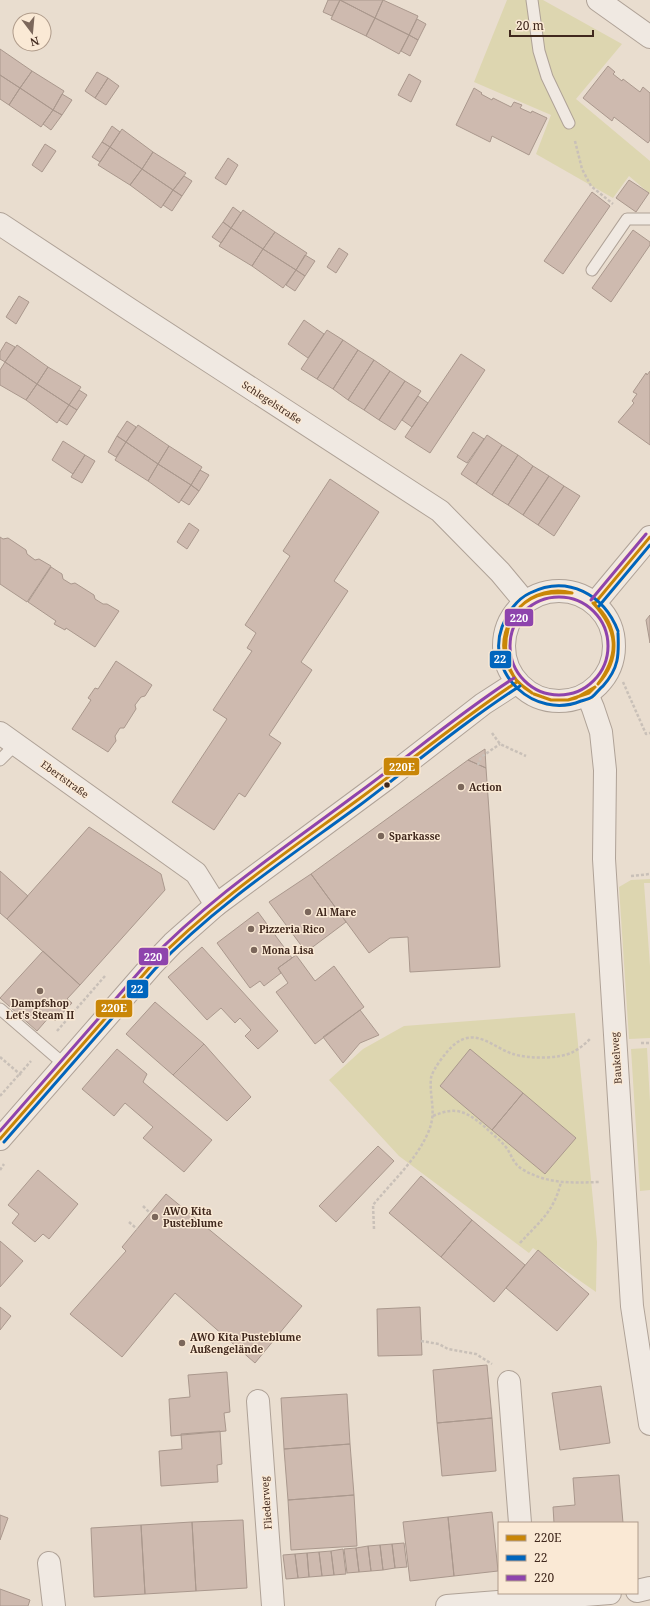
<svg xmlns="http://www.w3.org/2000/svg" width="650" height="1606" font-family="'Noto Serif',serif">
  <style>
    .green { fill: #ddd6b0 }
    .building { fill: #cebaaf; stroke: #aa988d }
    .lines { fill: none; stroke-linecap: round; stroke-linejoin: round }
    .service-casing { stroke: #afa297; stroke-width: 13 }
    .minor-casing { stroke: #afa297; stroke-width: 24 }
    .tertiary-casing { stroke: #afa297; stroke-width: 24 }
    .path { stroke: #c9c0b8; stroke-width: 2.5; stroke-dasharray: 3 2; stroke-linecap: butt }
    .service { stroke: #f0e9e2; stroke-width: 11 }
    .minor { stroke: #f0e9e2; stroke-width: 22 }
    .tertiary { stroke: #f0e9e2; stroke-width: 22 }
    .bus-1-casing { stroke: #fae9d5; stroke-width: 6 }
    .bus-2-casing { stroke: #fae9d5; stroke-width: 6 }
    .bus-3-casing { stroke: #fae9d5; stroke-width: 6 }
    .bus-1 { stroke: #c98607; stroke-width: 3 }
    .bus-2 { stroke: #0065bd; stroke-width: 3 }
    .bus-3 { stroke: #8e44ad; stroke-width: 3 }
    .bus-dot { fill: #40281d; stroke: #fae9d5; stroke-width: 1.5 }
    .poi-dot { fill: #7b675b; stroke: #fae9d5; stroke-width: 1.5 }
    .labels { text-anchor: middle; stroke-width: 3; stroke-linejoin: round; paint-order: stroke }
    .street-label { font-size: 10px; fill: #40281d; stroke: #fae9d5 }
    .poi-label { font-size: 10px; font-weight: bold; fill: #40281d; stroke: #fae9d5; text-anchor: start }
    .line-badge { stroke: #fae9d5; stroke-width: 1.5 }
    .badge-label { font-size: 11px; text-anchor: middle; font-weight: bold; fill: #fff }
  </style>
  <rect width="100%" height="100%" fill="#e9ddcf"/>
  <path class="green" d="M507,0H543L622,44L576,99L650,161V194L629,176L613,198L536,154L551,115L474,82Z
    M650,879V883H644L650,966V1038L629,1039L619,887L631,880Z
    M575,1013L597,1242L596,1292L533,1248L529,1253L399,1156L329,1080L363,1049L404,1026Z
    M647,1048L650,1102V1190L640,1191L631,1049Z"/>
  <path class="building" d="M328,0H340L332,16L323,12Z
    M340,0H383L375,18Z
    M340,0L375,18L366,36L331,19Z
    M383,0L418,16L409,35L375,18Z
    M375,18L409,35L399,54L366,36Z
    M417,19L426,24L418,40L409,35Z
    M409,35L418,40L410,56L401,51Z
    M0,49L32,71L20,88L0,75Z
    M608,66L615,72L613,74L622,81L623,79L640,92L643,87L650,93V140L648,143L614,117L612,121L583,98Z
    M32,71L64,91L53,110L20,88Z
    M97,72L108,78L95,98L85,91Z
    M409,74L421,81L411,102L398,95Z
    M0,75L20,88L9,105L0,99Z
    M108,78L119,86L106,105L95,98Z
    M20,88L53,110L41,127L9,105Z
    M474,88L482,93L481,94L492,100L493,98L511,107L514,102L522,105L520,108L531,113L532,111L547,118L529,155L492,136L490,142L456,125Z
    M62,94L72,100L62,115L53,110Z
    M53,110L62,115L51,130L43,124Z
    M112,126L120,132L110,147L102,142Z
    M122,129L153,152L142,169L110,147Z
    M102,142L110,147L100,162L92,157Z
    M45,144L56,151L42,172L32,165Z
    M110,147L142,169L130,185L98,165Z
    M153,152L186,173L173,190L142,169Z
    M228,158L238,165L226,185L215,178Z
    M142,169L173,190L161,208L130,185Z
    M184,176L192,181L182,196L173,190Z
    M629,180L649,193L636,212L616,198Z
    M173,190L182,196L172,211L163,205Z
    M592,192L610,206L563,274L544,261Z
    M233,207L241,213L231,228L223,222Z
    M243,210L275,232L263,249L231,228Z
    M223,222L231,228L221,243L212,237Z
    M231,228L263,249L252,266L219,246Z
    M633,230L650,242V245L611,302L592,288Z
    M275,232L307,253L296,270L263,249Z
    M339,248L348,254L336,273L327,267Z
    M263,249L296,270L283,288L252,266Z
    M305,255L315,261L305,276L296,270Z
    M296,270L305,276L295,291L286,285Z
    M19,296L29,302L16,324L6,317Z
    M304,320L324,334L308,358L288,344Z
    M327,330L343,340L317,379L301,369Z
    M343,340L358,350L333,389L317,379Z
    M6,342L15,347L5,362L0,359V352Z
    M17,345L48,367L37,384L5,362Z
    M358,350L374,360L348,400L333,389Z
    M461,354L485,370L430,453L405,437Z
    M374,360L390,371L364,410L348,400Z
    M5,362L37,384L26,400L0,385V370Z
    M48,367L81,387L69,405L37,384Z
    M390,371L405,381L379,420L364,410Z
    M650,371V445L618,422L634,403L632,401L637,394L633,392L646,373L647,375Z
    M405,381L421,391L395,430L379,420Z
    M37,384L69,405L57,423L26,400Z
    M79,390L87,395L77,410L69,405Z
    M418,396L428,403L412,427L402,420Z
    M69,405L77,410L67,425L59,420Z
    M127,421L136,427L126,442L117,436Z
    M138,425L169,446L158,464L126,442Z
    M473,432L484,439L467,463L457,457Z
    M487,435L502,445L476,484L461,474Z
    M117,436L126,442L116,457L108,452Z
    M63,441L85,455L73,474L52,460Z
    M126,442L158,464L148,481L115,460Z
    M502,445L518,455L492,495L476,484Z
    M169,446L202,467L191,485L158,464Z
    M85,455L95,461L82,483L71,477Z
    M518,455L533,466L508,505L492,495Z
    M158,464L191,485L179,503L148,481Z
    M533,466L549,476L523,515L508,505Z
    M200,470L209,475L199,491L191,485Z
    M549,476L564,486L538,525L523,515Z
    M330,479L379,512L334,581L348,591L301,662L312,670L269,735L281,743L245,797L239,793L214,830L172,802L227,719L213,710L252,651L247,648L256,633L245,625L290,556L283,551Z
    M191,485L199,491L189,505L181,500Z
    M564,486L580,496L554,536L538,525Z
    M189,523L199,530L187,549L177,542Z
    M0,537L3,539L8,538L26,550L27,554L35,560L39,559L51,566L27,602L0,584Z
    M51,567L62,574L63,579L71,584L75,583L94,595L95,599L103,604H107L119,611L95,647L66,628L65,630L54,624L56,621L28,602Z
    M650,615V643L646,620Z
    M116,661L152,685L145,696L141,697L135,705L136,709L124,728H120L115,736L116,741L108,752L72,729L91,700L88,698L95,688L98,689Z
    M485,749L486,768L468,760Z
    M468,760L486,768L500,967L410,972L408,937L390,938L369,953L311,874Z
    M89,827L161,874L165,890L80,985L7,919Z
    M0,871L28,896L7,919L0,913Z
    M311,874L346,922L306,952L269,902Z
    M258,912L292,958L278,968L281,973L264,986L260,981L250,988L217,943Z
    M202,947L278,1031L258,1049L245,1036L251,1030L240,1018L235,1023L221,1008L207,1020L168,977Z
    M43,951L80,985L67,999L72,1003L55,1021L50,1016L37,1031L0,998Z
    M296,955L315,981L334,966L364,1007L315,1044L276,992L288,983L278,968Z
    M155,1002L204,1044L173,1075L126,1034Z
    M360,1010L379,1035L360,1043L343,1063L323,1037Z
    M204,1044L251,1097L227,1121L173,1075Z
    M117,1049L147,1074L143,1082L212,1140L184,1172L143,1138L153,1127L125,1103L114,1116L82,1089Z
    M470,1049L523,1093L492,1130L440,1086Z
    M523,1093L576,1138L545,1174L492,1130Z
    M378,1146L394,1161L336,1222L319,1206Z
    M38,1170L78,1204L49,1239L43,1234L35,1242L12,1223L19,1214L8,1205Z
    M421,1176L472,1220L441,1257L389,1213Z
    M166,1194L302,1306L255,1363L175,1293L122,1357L70,1314L126,1251L122,1247Z
    M472,1220L525,1265L494,1302L441,1257Z
    M0,1241L23,1261L0,1287Z
    M538,1250L589,1294L557,1331L506,1288Z
    M0,1307L11,1316L0,1330Z
    M420,1307L422,1355L378,1356L377,1309Z
    M487,1365L492,1418L437,1423L433,1370Z
    M227,1372L230,1412L224,1413L226,1431L171,1436L169,1399L190,1397L188,1375Z
    M601,1386L610,1443L560,1450L552,1393Z
    M347,1394L350,1444L284,1449L281,1398Z
    M492,1418L496,1471L442,1476L437,1423Z
    M220,1431L222,1464L217,1465L218,1482L161,1486L159,1451L182,1449L181,1434Z
    M350,1444L354,1495L288,1500L284,1449Z
    M619,1475L623,1523H554L553,1507L575,1505L573,1478Z
    M354,1495L357,1546L291,1550L288,1500Z
    M492,1512L498,1571L454,1576L448,1517Z
    M0,1515L8,1518L0,1540Z
    M448,1517L454,1576L410,1581L403,1522Z
    M243,1520L247,1588L196,1591L192,1522Z
    M192,1522L196,1591L145,1594L141,1525Z
    M141,1525L145,1594L94,1597L91,1528Z
    M404,1543L407,1567L395,1568L392,1544Z
    M392,1544L395,1568L383,1570L380,1545Z
    M380,1545L383,1570L371,1571L368,1546Z
    M368,1546L371,1571L359,1572L356,1548Z
    M356,1548L359,1572L347,1573L344,1549Z
    M343,1549L346,1574L334,1575L331,1551Z
    M331,1551L334,1575L322,1576L319,1552Z
    M319,1552L322,1576L309,1577L307,1553Z
    M307,1553L309,1577L298,1578L295,1554Z
    M295,1554L298,1578L286,1579L283,1555Z
    M0,1589L30,1600L28,1606H0Z"/>
  <g class="lines">
    <g class="service-casing">
      <path id="service" d="M532,0L539,51L547,77L569,123
        M592,270L627,219H650
        M0,760L16,744
        M0,1009L65,1065"/>
    </g>
    <g class="minor-casing">
      <path id="minor" d="M598,0L650,37
        M0,224L132,311L440,511L500,572L525,602
        M587,694L593,708L601,732L605,770L604,859L632,1306L650,1424
        M0,733L196,873L216,905
        M509,1382L520,1523
        M258,1401L273,1606
        M49,1563L54,1606
        M637,1591L650,1588
        M447,1606L610,1593"/>
    </g>
    <g class="tertiary-casing">
      <path id="tertiary" d="M504 646a55 55 0 1 1 110 0a55 55 0 1 1-110 0Z
        M595,603L650,537
        M0,1139L151,966L173,943L216,905L385,780L483,704L517,682"/>
    </g>
    <path class="path" d="M575,141L582,169L591,186L613,204
      M623,682L646,734L650,733
      M492,733L500,744L526,756
      M478,765L481,757L500,744
      M631,876L650,874
      M57,1031L105,976
      M641,1043H650
      M0,1057L21,1075
      M0,1096L31,1061
      M433,1116C456,1106 466,1111 485,1127C491,1133 499,1139 505,1146C512,1154 512,1163 522,1169C546,1184 572,1183 599,1182
      M0,1170L4,1164
      M143,1206L150,1213
      M129,1222L137,1229
      M374,1229L373,1205C391,1183 415,1161 427,1135C438,1112 429,1100 431,1078C432,1070 448,1049 455,1044C476,1027 494,1048 513,1054C528,1059 560,1059 573,1052C579,1049 585,1044 590,1039
      M520,1243C539,1222 554,1212 561,1182
      M421,1341L439,1344L448,1349L476,1354L492,1364"/>
    <use href="#service" class="service"/>
    <use href="#minor" class="minor"/>
    <use href="#tertiary" class="tertiary"/>
    <g class="bus-1-casing">
      <path id="bus-1" d="M593,603C619,625 621,659 598,684
        M593,603C618,630 620,654 598,684
        M595,603L650,537
        M520,607C533,593 554,588 572,593
        M520,607C535,592 552,592 572,593
        M511,620C503,641 503,662 517,681C521,685 527,689 532,693
        M511,620C495,647 507,678 532,693
        M534,694L551,700H568
        M534,694L551,700H568
        M568,700L589,693L595,687
        M568,700L576,698L595,687
        M0,1139L151,966C213,902 287,852 359,799C412,760 462,718 517,682"/>
    </g>
    <g class="bus-2-casing">
      <path id="bus-2" d="M599,606L650,545
        M618,631C604,595 568,574 530,593C517,599 507,613 502,627C485,674 535,720 581,701C584,700 589,699 592,697C596,694 599,689 603,686C619,668 619,655 618,633
        M4,1142L155,969C215,906 289,857 360,805C413,765 464,722 520,686"/>
    </g>
    <g class="bus-3-casing">
      <path id="bus-3" d="M510 646a49 49 0 1 1 98 0a49 49 0 1 1-98 0Z
        M591,600L646,534
        M0,1131L147,963C209,898 283,849 354,796C408,757 458,714 514,678"/>
    </g>
    <use href="#bus-1" class="bus-1"/>
    <use href="#bus-2" class="bus-2"/>
    <use href="#bus-3" class="bus-3"/>
  </g>
  <circle class="bus-dot" cx="387" cy="785" r="3.5"/>
  <g class="poi-dot">
    <circle cx="461" cy="787" r="4"/>
    <circle cx="381" cy="836" r="4"/>
    <circle cx="308" cy="912" r="4"/>
    <circle cx="251" cy="929" r="4"/>
    <circle cx="254" cy="950" r="4"/>
    <circle cx="40" cy="991" r="4"/>
    <circle cx="155" cy="1217" r="4"/>
    <circle cx="182" cy="1343" r="4"/>
  </g>
  <g class="labels">
    <g class="street-label">
      <text transform="translate(272 402) rotate(33)" y="4">Schlegelstraße</text>
      <text transform="translate(65 779) rotate(36)" y="4">Ebertstraße</text>
      <text transform="translate(616 1058) rotate(-94)" y="4">Baukelweg</text>
      <text transform="translate(266 1503) rotate(-94)" y="4">Fliederweg</text>
    </g>
    <g class="poi-label">
      <text x="469" y="791">Action</text>
      <text x="389" y="840">Sparkasse</text>
      <text x="316" y="916">Al Mare</text>
      <text x="259" y="933">Pizzeria Rico</text>
      <text x="262" y="954">Mona Lisa</text>
      <text x="40" y="1007" text-anchor="middle">Dampfshop<tspan x="40" dy="12">Let's Steam II</tspan></text>
      <text x="163" y="1215">AWO Kita<tspan x="163" dy="12">Pusteblume</tspan></text>
      <text x="190" y="1341">AWO Kita Pusteblume<tspan x="190" dy="12">Außengelände</tspan></text>
    </g>
  </g>
  <g class="line-badge">
    <rect x="504" y="608" width="30" height="19" rx="4" fill="#8e44ad"/>
    <rect x="489" y="650" width="23" height="19" rx="4" fill="#0065bd"/>
    <rect x="383" y="757" width="37" height="19" rx="4" fill="#c98607"/>
    <rect x="138" y="947" width="31" height="19" rx="4" fill="#8e44ad"/>
    <rect x="126" y="979" width="23" height="20" rx="4" fill="#0065bd"/>
    <rect x="95" y="999" width="38" height="19" rx="4" fill="#c98607"/>
  </g>
  <g class="badge-label">
    <text x="519" y="622">220</text>
    <text x="500" y="663">22</text>
    <text x="402" y="771">220E</text>
    <text x="153" y="961">220</text>
    <text x="137" y="993">22</text>
    <text x="114" y="1012">220E</text>
  </g>
  <rect x="498" y="1522" width="140" height="72" fill="#fae9d5" stroke="#b09c8b"/>
  <rect x="506" y="1535" width="20" height="6" fill="#c98607" stroke="#b09c8b"/>
  <text x="534" y="1542" font-size="12" fill="#40281d">220E</text>
  <rect x="506" y="1555" width="20" height="6" fill="#0065bd" stroke="#b09c8b"/>
  <text x="534" y="1562" font-size="12" fill="#40281d">22</text>
  <rect x="506" y="1575" width="20" height="6" fill="#8e44ad" stroke="#b09c8b"/>
  <text x="534" y="1582" font-size="12" fill="#40281d">220</text>
  <g transform="translate(32 32) rotate(164)"><circle r="19" fill="#fae9d5" stroke="#b09c8b"/>
  <path d="M0-3L7 15L0 10L-7 15Z" fill="#7b675b"/>
  <text y="-6" font-size="11" font-weight="bold" text-anchor="middle" fill="#40281d">N</text>
  </g>
  <path d="M510 30v6h83v-6" fill="none" stroke="#40281d" stroke-width="2"/>
  <text x="516" y="30" font-size="12" fill="#40281d" stroke="#fae9d5" stroke-width="3" paint-order="stroke">20 m</text>
</svg>
